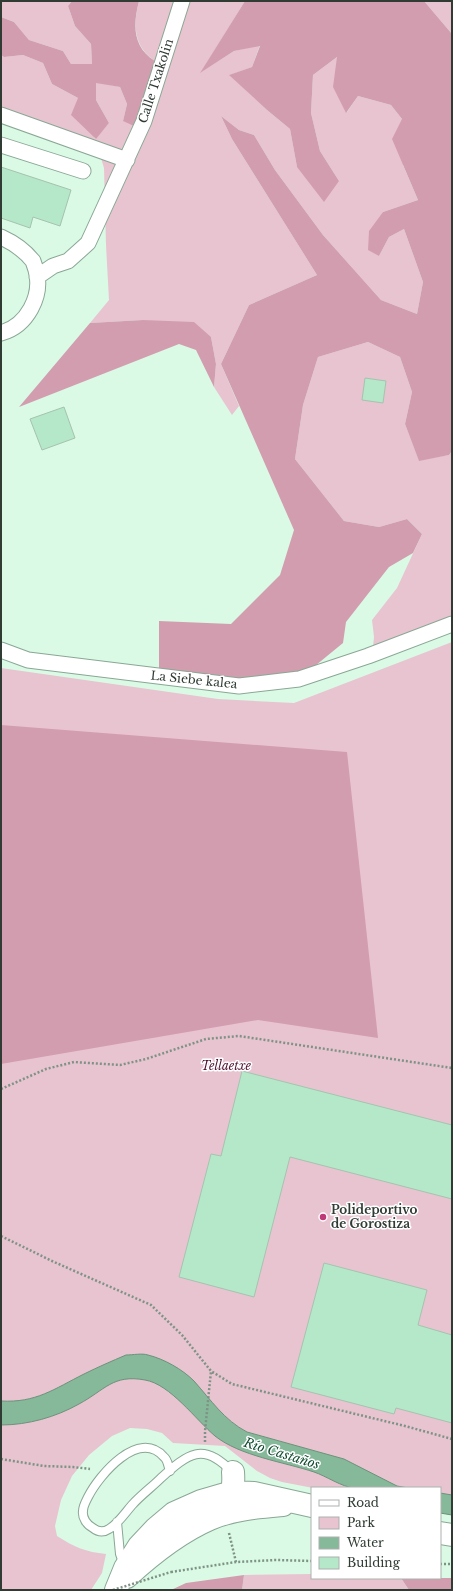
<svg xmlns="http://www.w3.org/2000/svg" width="453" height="1591" font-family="'Libre Baskerville',serif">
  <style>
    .green { fill: #e8c4d1 }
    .forest { fill: #d39db0 }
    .water { fill: #86b89a; stroke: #6c927b }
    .building { fill: #b4e8c8; stroke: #a5c3b0 }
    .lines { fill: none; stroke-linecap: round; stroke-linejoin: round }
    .lane-casing { stroke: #8aa795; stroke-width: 10 }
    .street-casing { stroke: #8aa795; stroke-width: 17 }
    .secondary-casing { stroke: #8aa795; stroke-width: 24 }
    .path { stroke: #7e9385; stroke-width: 2.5; stroke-dasharray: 2 2; stroke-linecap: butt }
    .lane { stroke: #fff; stroke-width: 8 }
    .street { stroke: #fff; stroke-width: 15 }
    .secondary { stroke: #fff; stroke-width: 22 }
    .path-bridge { stroke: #7e9385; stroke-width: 2.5; stroke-dasharray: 2 2; stroke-linecap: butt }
    .poi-dot { fill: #bf3979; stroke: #fff; stroke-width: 1.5 }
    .labels { text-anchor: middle; stroke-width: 3; stroke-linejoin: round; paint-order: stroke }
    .street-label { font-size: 12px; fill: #2f3b33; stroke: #fff }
    .park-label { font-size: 12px; font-style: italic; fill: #501130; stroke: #fff }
    .poi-label { font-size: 12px; font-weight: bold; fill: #2f3b33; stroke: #fff; text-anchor: start }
    .water-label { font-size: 13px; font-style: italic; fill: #104d30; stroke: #fff }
  </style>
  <rect width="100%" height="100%" fill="#dafae5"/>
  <path class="green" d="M1,1H72L68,6L75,26L91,44L92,64H71L63,51L29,40L14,22L1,17Z
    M139,1H245L201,72L234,51L260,45L252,67L230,75L267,110L290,129L297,167L339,181L320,151L311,113L313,75L337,57L347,112L358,96L391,105L402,119L403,165L418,200L383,212L379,256L389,237L404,229L423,282L417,314L381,300L323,235L275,170L254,135L239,130L221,116L232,139L317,275L249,305L221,364L239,406L232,415L214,387L216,364L211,337L143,320L90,323L109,300L106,245L104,168L96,142L1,107V55L4,57L23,55L43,63L52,84L78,98L95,139L109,123L96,100V82L120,87L127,104L123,121L142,104L155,61C133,47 133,24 139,1Z
    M424,1H452V34Z
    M368,342L400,357L412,392L405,424L419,460L449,455L452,451V616L373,647L374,637L372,620L397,588L422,534L407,519L379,527L344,521L295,459L303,405L318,357Z
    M452,642V1515L440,1513V1488H313L282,1482L270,1478L257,1471L225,1446L173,1443L162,1433L147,1429L130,1428L112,1436L89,1455L72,1476L61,1500L55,1526L57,1536C74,1547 86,1552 106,1554L102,1573L91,1590H1V668L218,699L294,703Z
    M312,1574V1578H401L409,1590H242L244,1575Z"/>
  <path class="forest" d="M72,1H139C133,24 132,47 155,61L134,126L123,121L127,104L120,87L96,83V100L109,123L96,139L71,115L78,98L52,84L43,63L23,55L4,57L1,55V17L14,22L29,40L63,51L71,64H92L91,44L75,26L68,6Z
    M245,1H424L452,34V451L449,455L419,461L405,424L412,392L400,357L368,342L318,357L303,405L295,459L344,521L379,527L407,519L422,534L413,553L389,567L346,622L343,643L299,679L239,686L159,676V621L231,624L280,575L294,530L221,364L249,305L317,275L232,139L221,116L239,130L254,135L275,170L323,235L381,300L417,314L423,282L404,229L389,237L379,256L368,250L369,231L383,212L418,200L392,139L402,119L391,105L358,96L346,113L333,87L337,57L313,75L311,113L320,151L339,181L324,202L297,167L290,129L267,110L229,75L252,67L260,46L234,51L200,73Z
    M143,320L194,322L211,337L216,364L214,387L196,350L179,344L19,407L90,323Z
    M1,725L347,752L378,1038L258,1020L1,1064Z
    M244,1575L242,1590H171L186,1583Z
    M401,1578H452V1590H409Z"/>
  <path class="water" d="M126,1355C133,1355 142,1353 148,1355C164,1359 182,1369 194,1381C211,1400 224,1420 247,1432L344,1459L397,1486L408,1488C390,1488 372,1490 354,1488C342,1487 326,1476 314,1472C284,1462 240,1456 215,1436C196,1420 170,1384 145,1380C113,1374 105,1390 79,1404C56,1417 28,1425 1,1425V1401C36,1403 54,1389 84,1374C98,1367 112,1361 126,1355Z
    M440,1493L452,1495V1515L440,1513Z"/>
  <path class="building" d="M1,167L71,190L60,226L33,217L30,228L1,218Z
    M365,378L386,381L383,403L362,400Z
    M64,407L75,438L42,450L30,419Z
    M242,1071L452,1125V1199L290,1157L254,1297L179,1277L211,1154L221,1156Z
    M324,1263L427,1290L418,1325L452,1335V1423L396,1408L394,1414L291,1387Z"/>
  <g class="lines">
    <g class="lane-casing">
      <path id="lane" d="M170,1471C168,1466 168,1460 164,1457C139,1428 99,1475 88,1497C86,1501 83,1506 83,1511C82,1518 87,1525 93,1528C98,1532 103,1533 109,1529C118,1524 125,1513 132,1505C141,1495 152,1487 161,1478C188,1454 203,1441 232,1472
        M117,1522L120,1554L124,1565"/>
    </g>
    <g class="street-casing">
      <path id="street" d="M1,115L127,160
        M1,145L83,171
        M1,237C12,242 25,251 33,261C34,264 35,267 36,270C43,296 27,326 1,333
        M37,277L53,266L68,261L88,243L144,121L182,1
        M1,650L28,660L239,686L299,679L368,656L452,624"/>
    </g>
    <g class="secondary-casing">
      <path id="secondary" d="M224,1503C233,1494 234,1485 233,1472
        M440,1533L452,1535
        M127,1577C152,1554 180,1532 210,1519C232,1509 260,1507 283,1505
        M116,1590L125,1568L139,1546L155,1529L174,1513L201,1501L232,1492L254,1493L312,1506"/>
    </g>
    <path class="path" d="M1,1089L46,1069L74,1062L120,1065L146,1059L206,1039L239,1036L452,1068
      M1,1236L52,1261L151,1305L182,1335L211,1371L232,1384L405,1426L452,1439
      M205,1442V1431L211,1371
      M1,1459L44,1466L73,1467L90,1469
      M229,1533L236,1562
      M440,1564H452
      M171,1572L236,1562L276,1560L312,1561"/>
    <use href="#lane" class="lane"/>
    <use href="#street" class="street"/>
    <use href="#secondary" class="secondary"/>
    <path class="path-bridge" d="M113,1590L171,1572"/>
  </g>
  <circle class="poi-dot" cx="323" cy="1217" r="4"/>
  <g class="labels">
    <g class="street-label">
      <text transform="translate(156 81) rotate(-72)" y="4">Calle Txakolin</text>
      <text transform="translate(194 680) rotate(6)" y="4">La Siebe kalea</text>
    </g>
    <g class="park-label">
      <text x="226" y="1070">Tellaetxe</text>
    </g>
    <g class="poi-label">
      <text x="331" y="1214">Polideportivo<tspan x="331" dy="14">de Gorostiza</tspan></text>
    </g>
    <g class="water-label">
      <text transform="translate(282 1453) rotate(17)" y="5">Río Castaños</text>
    </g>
  </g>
  <rect width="453" height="1591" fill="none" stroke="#2f3b33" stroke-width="4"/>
  <rect x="311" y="1487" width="130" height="92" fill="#ffffff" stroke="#acb1ad"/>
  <rect x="319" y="1500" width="20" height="6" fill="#ffffff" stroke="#acb1ad"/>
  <text x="347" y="1507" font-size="12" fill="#2f3b33">Road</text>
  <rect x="319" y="1517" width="20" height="12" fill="#e8c4d1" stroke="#acb1ad"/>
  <text x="347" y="1527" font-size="12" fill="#2f3b33">Park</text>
  <rect x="319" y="1537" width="20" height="12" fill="#86b89a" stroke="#acb1ad"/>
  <text x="347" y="1547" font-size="12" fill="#2f3b33">Water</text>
  <rect x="319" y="1557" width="20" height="12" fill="#b4e8c8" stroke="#acb1ad"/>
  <text x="347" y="1567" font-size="12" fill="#2f3b33">Building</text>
</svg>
